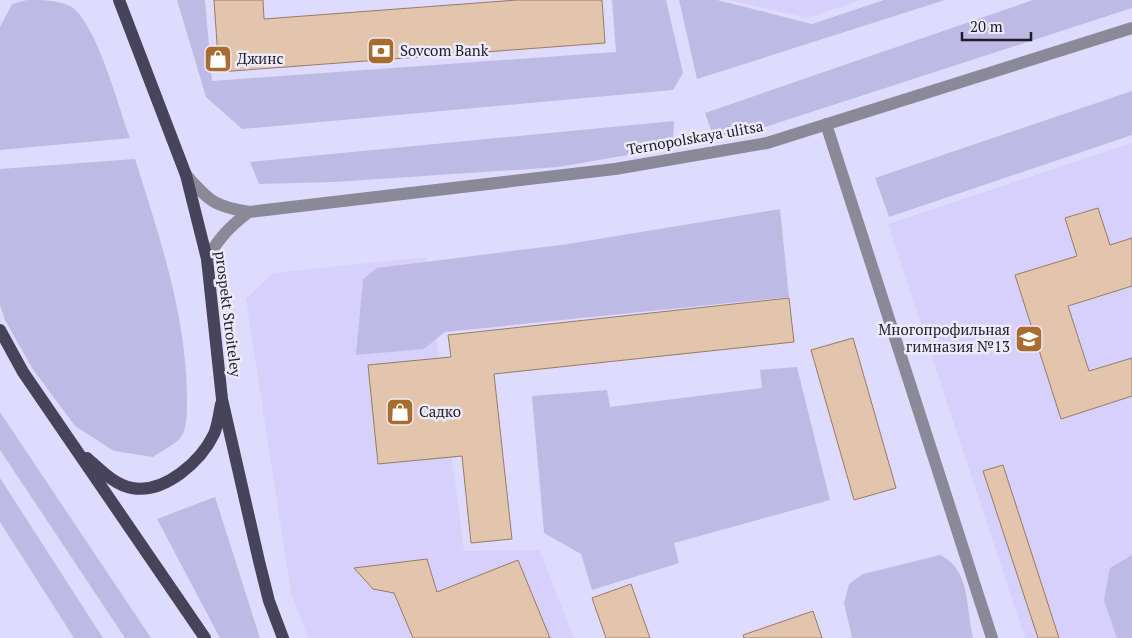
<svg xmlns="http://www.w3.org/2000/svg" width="1132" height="638" font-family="'PT Serif',serif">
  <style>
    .built { fill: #d6d0fa }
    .green { fill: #bfbae4 }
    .building { fill: #e2c5ac; stroke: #967b64 }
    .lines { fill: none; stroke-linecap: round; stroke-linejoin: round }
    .minor { stroke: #8b8997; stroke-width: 12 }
    .major { stroke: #46435b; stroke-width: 12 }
    .labels { text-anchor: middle; stroke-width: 5; stroke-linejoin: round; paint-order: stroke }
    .poi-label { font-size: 15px; fill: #1f1d2a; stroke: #edebf9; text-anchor: start }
    .street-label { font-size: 15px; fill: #1f1d2a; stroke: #edebf9 }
  </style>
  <rect width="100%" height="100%" fill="#dfdbfe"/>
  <path class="built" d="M730,0H861L807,18Z
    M1132,143V638H1025L888,224Z
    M426,257L464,551L539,550L574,638H308L291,593L246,299L273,273Z"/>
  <path class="green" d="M27,0C43,0 59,0 72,7C98,27 118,106 130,138L0,150V27L12,4Z
    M177,0H205L212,81L616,52L612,0H666L683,73L673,90L242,129L206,97Z
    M679,0H717L812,24L884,0H945L697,79Z
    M1033,0H1132V8L759,129L714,138L705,113Z
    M1132,91V135L889,217L875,178Z
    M674,121L673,141L662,149L559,167L334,182L259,184L250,162Z
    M135,159C160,238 188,320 187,404C187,413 187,429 181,437C175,445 161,451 153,457L114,451L75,426L32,368L5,320L0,305V169Z
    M780,209L789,297L445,332L424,349L356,355L363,279L377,268L568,244Z
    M797,367L830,500L674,543L679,563L592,590L581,554L544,533L532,396L607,390L610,407L762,388L760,370Z
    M0,412L151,638H125L0,450Z
    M0,478L103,638H74L0,522Z
    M215,497L260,638H220L157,519Z
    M940,555C971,569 966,610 973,638H852L844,603L849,584L863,574Z
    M1132,555V638H1117L1104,600L1110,568Z"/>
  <path class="building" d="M214,0H263L264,19L517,0H602L605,43L219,72Z
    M1098,208L1110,245L1132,238V286L1068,306L1089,371L1132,358V396L1061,419L1015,275L1077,256L1065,218Z
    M789,298L794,342L494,374L512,539L471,543L462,456L378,464L368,365L451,357L448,335Z
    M853,338L896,488L854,500L811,350Z
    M1003,465L1059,638H1038L983,471Z
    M427,559L437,592L518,560L550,638H413L394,593L373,589L354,568Z
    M631,584L650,638H606L592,598Z
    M813,611L822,638H744L743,635Z"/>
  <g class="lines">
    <path class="minor" d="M826,124L992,638
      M186,175C210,202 214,206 249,212L615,169L767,143L1132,28
      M207,259C218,239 230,226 249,212"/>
    <path class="major" d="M119,0L186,175L207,259L222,399L259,561L269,601L283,638
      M0,330L23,372L205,638
      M87,458C100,469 114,485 132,488C165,494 201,461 214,434C218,425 219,413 221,404"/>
  </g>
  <defs>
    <g id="bank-square" transform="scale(1.4375)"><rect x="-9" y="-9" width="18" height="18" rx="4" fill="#a96c30" stroke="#edebf9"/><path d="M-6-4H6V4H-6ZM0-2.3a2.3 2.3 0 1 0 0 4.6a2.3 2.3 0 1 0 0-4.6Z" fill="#fff"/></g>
    <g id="shop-square" transform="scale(1.4375)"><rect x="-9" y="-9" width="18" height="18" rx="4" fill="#a96c30" stroke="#edebf9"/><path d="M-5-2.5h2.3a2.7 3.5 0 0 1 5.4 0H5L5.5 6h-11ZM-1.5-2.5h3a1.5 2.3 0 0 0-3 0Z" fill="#fff"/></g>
    <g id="school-square" transform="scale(1.4375)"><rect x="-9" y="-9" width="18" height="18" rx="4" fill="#a96c30" stroke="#edebf9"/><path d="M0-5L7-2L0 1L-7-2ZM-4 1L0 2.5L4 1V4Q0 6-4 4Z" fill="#fff"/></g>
  </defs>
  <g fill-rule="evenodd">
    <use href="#bank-square" x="381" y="51"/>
    <use href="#shop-square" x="218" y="59"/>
    <use href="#school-square" x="1029" y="339"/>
    <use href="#shop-square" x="400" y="412"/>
  </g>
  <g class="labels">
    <g class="poi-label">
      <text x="400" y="56">Sovcom Bank</text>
      <text x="237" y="64">Джинс</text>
      <text x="1010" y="335" text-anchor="end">Многопрофильная<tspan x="1010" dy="17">гимназия №13</tspan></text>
      <text x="419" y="417">Садко</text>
    </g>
    <g class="street-label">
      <text transform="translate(695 138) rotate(-10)" y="5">Ternopolskaya ulitsa</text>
      <text transform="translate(228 314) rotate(83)" y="5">prospekt Stroiteley</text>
    </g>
  </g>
  <path d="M962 32v8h69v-8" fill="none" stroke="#1f1d2a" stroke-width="2.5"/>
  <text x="970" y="32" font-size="15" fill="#1f1d2a" stroke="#edebf9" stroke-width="4" paint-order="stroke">20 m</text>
</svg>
